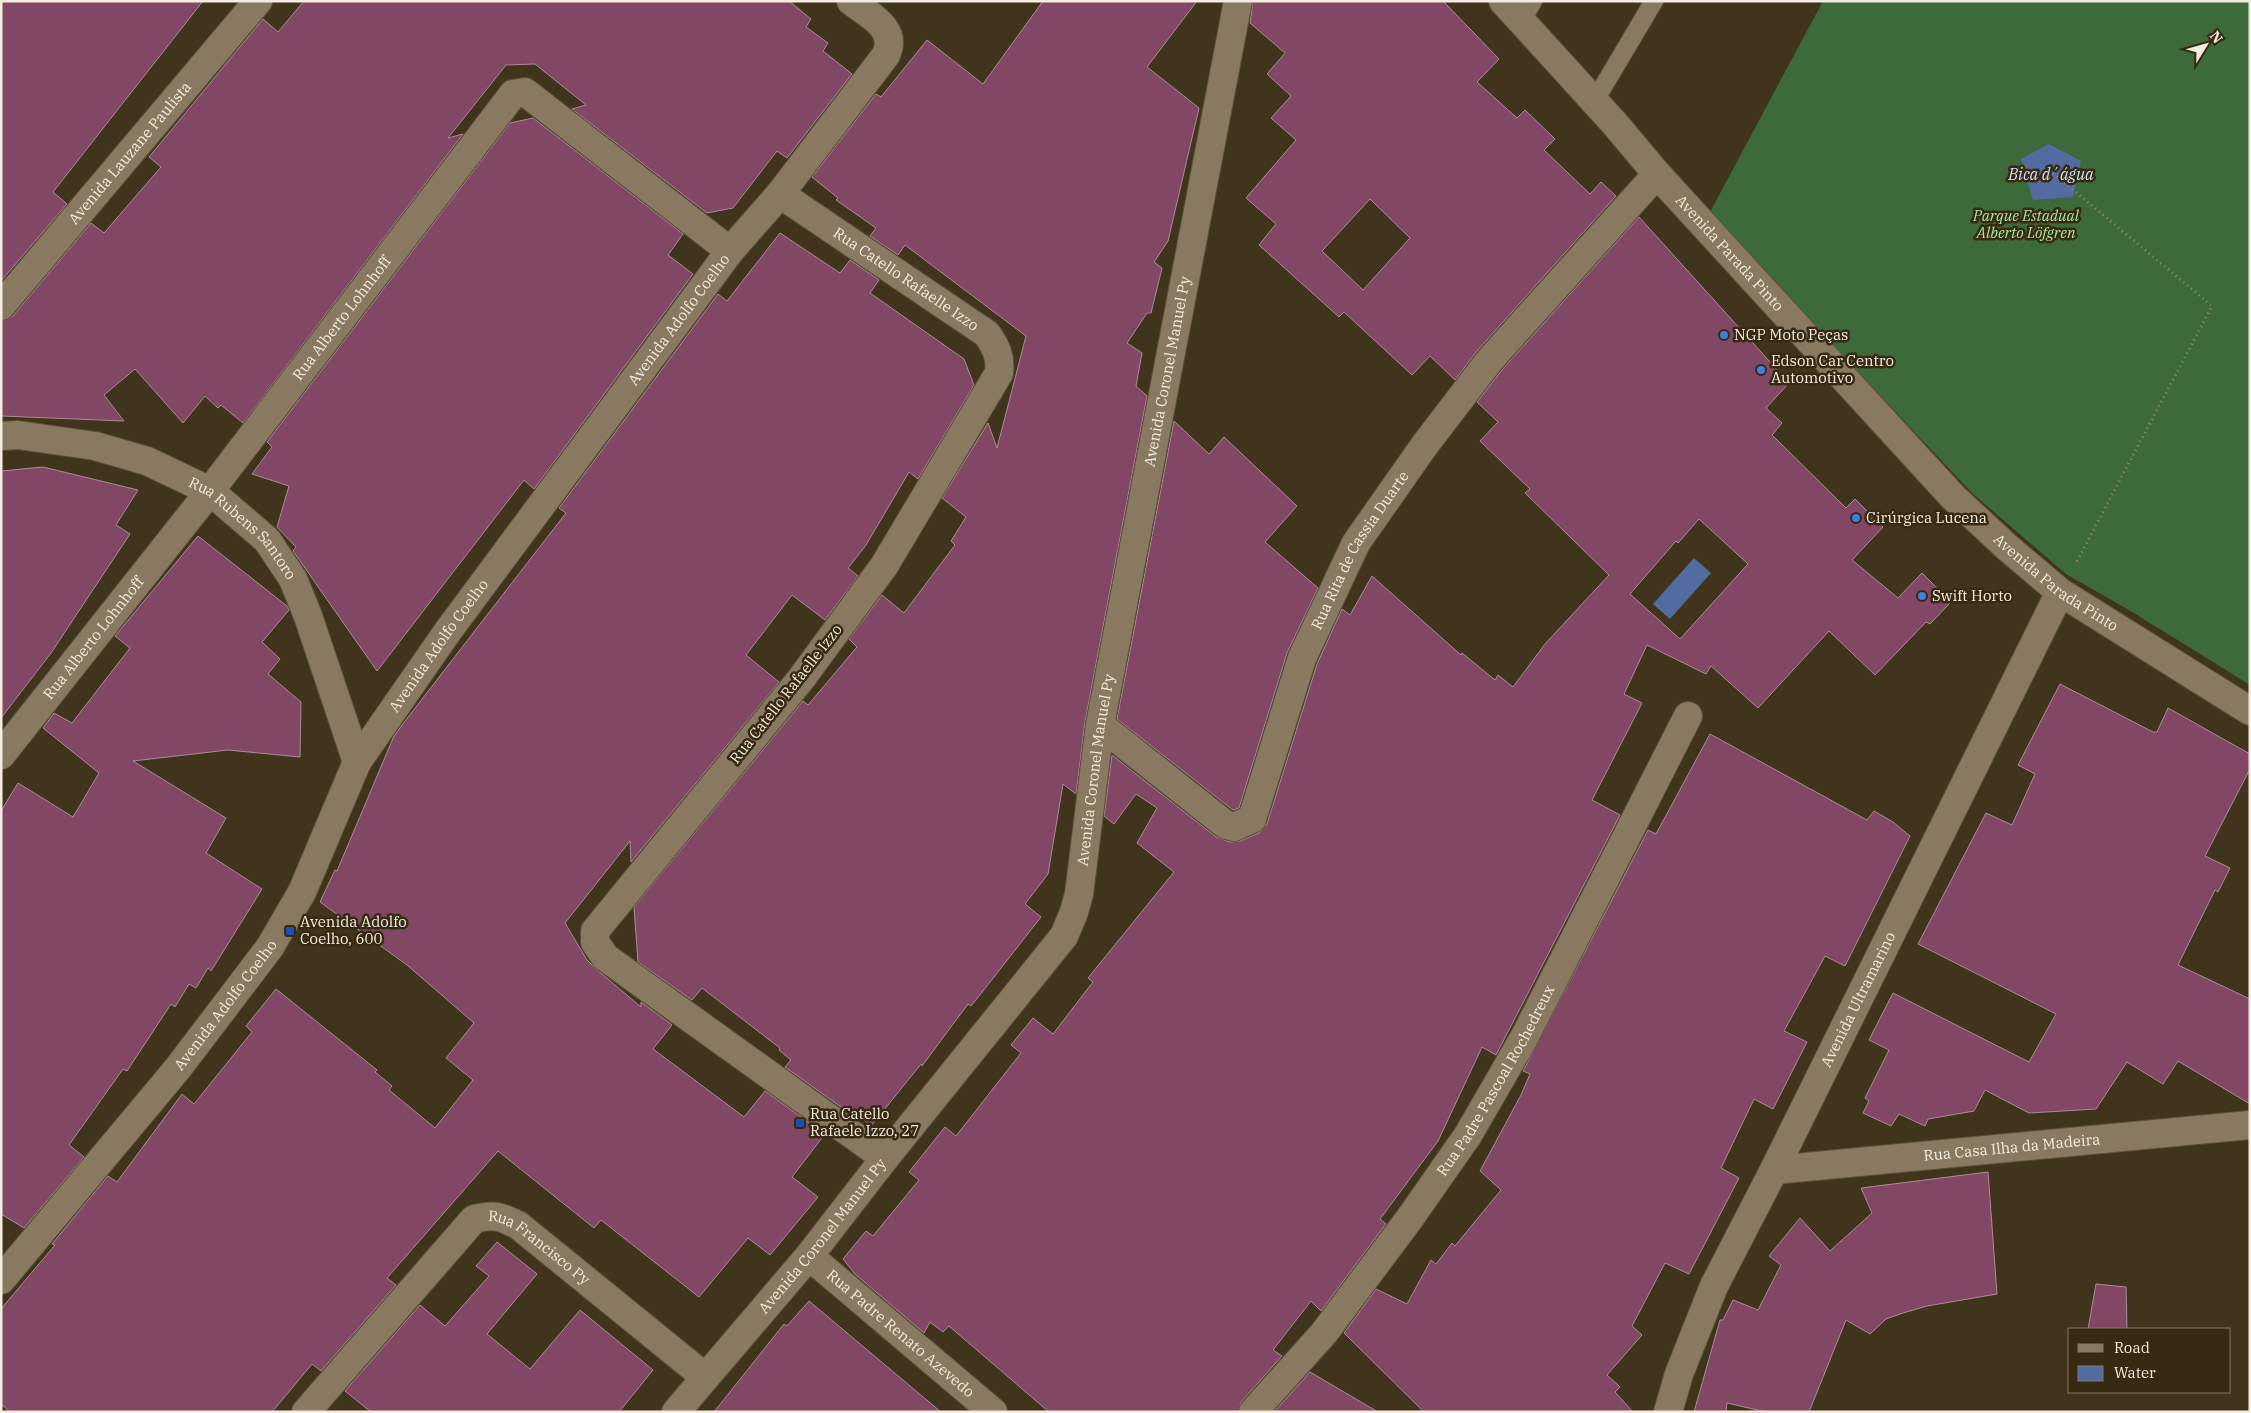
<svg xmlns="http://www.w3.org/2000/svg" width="2251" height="1413" font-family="'IBM Plex Serif',serif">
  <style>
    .forest { fill: #3d6a3a }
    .water { fill: #526ca1 }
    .building { fill: #824765; stroke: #aa8c99; fill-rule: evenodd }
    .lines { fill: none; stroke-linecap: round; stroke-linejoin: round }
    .lane-casing { stroke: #5d513d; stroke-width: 20 }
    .street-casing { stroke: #5d513d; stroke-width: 30 }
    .secondary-casing { stroke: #5d513d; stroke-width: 30 }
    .path { stroke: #948976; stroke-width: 3; stroke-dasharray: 1 4; stroke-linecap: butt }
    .lane { stroke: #897960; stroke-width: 18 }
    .street { stroke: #897960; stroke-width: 28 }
    .secondary { stroke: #897960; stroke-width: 28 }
    .shop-dot { fill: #3f7fe0; stroke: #372a13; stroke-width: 2 }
    .transit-dot { fill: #1a4fb4; stroke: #372a13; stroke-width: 2 }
    .labels { text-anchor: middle; stroke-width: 5; stroke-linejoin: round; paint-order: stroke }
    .street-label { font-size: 15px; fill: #f4ecde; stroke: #372a13 }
    .park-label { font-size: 15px; font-style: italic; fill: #a4e79e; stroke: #372a13 }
    .poi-label { font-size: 15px; fill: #f4ecde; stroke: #372a13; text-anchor: start }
    .water-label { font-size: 16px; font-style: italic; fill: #cfdfff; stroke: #372a13 }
  </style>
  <rect width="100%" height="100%" fill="#41341d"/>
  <path class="forest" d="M1823,1H2250V685L2134,613L2066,574L1972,493L1709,214Z"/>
  <path class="water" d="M2049,144L2081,161L2073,197L2033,200L2021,159Z
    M1694,558L1711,573L1670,619L1653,604Z"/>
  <path class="building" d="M1,1H203L53,192L67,204L1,281Z
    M304,1H789L811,19L806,27L828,43L823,51L852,74L787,158L777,151L733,208L707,213L572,109L586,105L535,64L506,65L448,138L463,134L243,423L221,405L218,408L205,396L183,423L135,369L104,395L124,421L1,416V321L13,316L91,223L104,233L161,167L149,157L263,19L278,32Z
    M1043,1H1197L1147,67L1199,108L1168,241L1154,262L1162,268L1151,313H1147L1127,343L1142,353L1136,386L1147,396L1085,722L1076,794L1063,784L1048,874L1025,904L1041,917L994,977L971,1006L968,1004L922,1066L921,1064L871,1126L847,1105L844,1109L785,1067L791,1060L779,1050L780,1048L702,988L692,1000L638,962L634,907L803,701L808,705L857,647L849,639L882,595L904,613L955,545L951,541L966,517L942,498L988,423L997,448L1026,336L905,245L898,255L870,236L876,228L836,200L838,198L812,177L876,94L881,97L927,40L983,84Z
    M1253,1H1443L1499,59L1477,82L1517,118L1525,110L1555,139L1544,150L1590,194L1601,182L1616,196L1477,351L1455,380L1430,356L1412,375L1344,312L1339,317L1259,245L1276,224L1246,198L1296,140L1271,118L1291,96L1267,74L1285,53L1250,23ZM1370,199L1410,238L1363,290L1322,251Z
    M533,118L683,234L668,255L693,274L534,489L524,480L377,671L293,551L296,547L277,527L289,486L252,474L272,447L267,442L510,123Z
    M1639,217L1789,383L1766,408L1782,423L1772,435L1846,508L1855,499L1883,527L1852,560L1898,598L1922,573L1951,602L1930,624L1926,622L1875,675L1829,631L1758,708L1711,666L1706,674L1647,645L1624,694L1642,703L1592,800L1620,815L1496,1055L1482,1047L1438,1141L1380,1219L1386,1224L1321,1311L1311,1301L1273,1350L1282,1356L1241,1402L1238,1412H1049L949,1326L943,1332L930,1322L924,1333L855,1274L843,1259L866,1231L873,1236L919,1180L909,1172L945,1127L956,1136L1021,1053L1011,1045L1033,1018L1053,1034L1093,982L1088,978L1174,872L1137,843L1157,808L1136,794L1114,824L1104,816L1112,755L1216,837L1230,842L1240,841L1259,833L1267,824L1317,664L1342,609L1350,615L1372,576L1461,655L1462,653L1495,680L1498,675L1513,687L1545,644L1609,575L1525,493L1530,489L1480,441L1498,422L1477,402L1501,371ZM1699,519L1748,564L1680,639L1630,594L1676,541L1678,543Z
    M780,233L840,273L850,260L879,280L870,293L964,359L974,385L918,479L909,472L866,545L848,568L858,576L825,620L792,595L746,655L779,682L631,862L630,841L565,923L587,960L596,969L641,1007V1002L672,1025L653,1049L744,1117L765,1091L825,1134L792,1177L818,1197L770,1255L748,1238L699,1297L601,1220L594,1228L498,1151L387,1278L396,1285L321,1371L312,1364L272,1412H10L1,1404V1309L55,1245L52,1244L108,1176L117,1182L182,1094L194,1104L252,1032L246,1026L276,989L377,1070L375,1072L392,1086L389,1090L435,1128L473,1080L446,1058L474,1023L407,965L320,902L335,870L337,871L394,736L402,725L566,513L559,508L718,294L727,301Z
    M1174,421L1209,454L1224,437L1297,506L1265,542L1318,588L1287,653L1239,808L1233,810L1117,719Z
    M43,467L138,490L116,525L130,534L51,653L1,718V471Z
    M198,536L287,606L289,610L262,642L280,659L268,674L301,702L300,757L228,750L133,761L226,818L206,853L262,889L211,971L208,968L196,988L189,984L175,1007L171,1004L127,1071L123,1069L69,1145L84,1157L24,1228L1,1214V811L18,783L73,817L99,773L43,728L54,713L72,723L130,648L115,636Z
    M2060,684L2153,732H2157L2168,708L2250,754V769L2205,856L2230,868L2218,892L2215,890L2178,965L2250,999V1104L2178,1061L2163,1084L2127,1062L2096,1109L2029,1113L1985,1090L1974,1111L1928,1119L1925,1126L1899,1114L1891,1126L1863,1113L1869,1101L1865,1098L1889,1050L1869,1040L1893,993L2029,1062L2056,1014L1918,944L1986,813L2012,825L2035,774L2018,765Z
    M1710,734L1867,820L1874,811L1893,822L1910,836L1845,966L1825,956L1784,1031L1807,1042L1773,1109L1754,1099L1721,1168L1739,1178L1689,1274L1665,1263L1632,1326L1642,1335L1607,1375L1620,1387L1615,1392L1633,1412H1424L1344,1333L1376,1289L1407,1304L1431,1260L1436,1264L1452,1243L1455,1246L1501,1190L1480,1171L1521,1095L1530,1074L1523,1071L1648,830L1656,834Z
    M1988,1172L1997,1294L1927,1306L1903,1313L1886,1319L1870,1334L1846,1320L1809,1412H1766L1727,1403L1726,1412H1694L1720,1320H1723L1733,1300L1758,1310L1781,1265L1769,1256L1800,1218L1830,1251L1872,1213L1861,1188Z
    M497,1242L537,1274L487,1334L530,1369L580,1310L653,1370L619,1412H371L345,1391L420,1305L445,1326L489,1276L476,1266Z
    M2096,1284L2126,1287L2127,1329H2088Z
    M809,1301L941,1412H714L784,1324L787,1326Z
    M1310,1372L1378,1412H1274Z"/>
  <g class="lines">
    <g class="lane-casing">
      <path id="lane" d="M1521,21L1533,1
        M1594,102L1654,1"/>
    </g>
    <g class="street-casing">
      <g id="street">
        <path id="s1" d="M780,194L987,334C996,347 1001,357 999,373L884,566L801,679L595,931V942L605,957L885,1158"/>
        <path id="s2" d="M1,306L258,1"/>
        <path id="s3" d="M1,436L18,435L95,446L147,461L210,491L267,540L293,579L308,616L357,762"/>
        <path id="s4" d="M1100,725L1226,825L1234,827L1252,819L1302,658L1356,543L1424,446L1489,361L1657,174"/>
        <path id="s5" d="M1,755L210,491L513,94L525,92L730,251"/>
        <path id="s6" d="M1774,1170L2250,1125"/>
        <path id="s7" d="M809,1256L993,1412"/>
        <path id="s8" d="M1,1280L178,1068L270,947L302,892L357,762L448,631L730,251L780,194L886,55C898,28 870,16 851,1"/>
        <path id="s9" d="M306,1412L474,1219C495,1214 499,1216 518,1225L705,1377"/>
        <path id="s10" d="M676,1412L809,1256L885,1158L1064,936L1074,912L1079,894L1100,725L1238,1"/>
        <path id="s11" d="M1253,1412L1324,1333L1410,1218L1468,1135L1524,1038L1688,716"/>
      </g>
    </g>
    <g class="secondary-casing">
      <g id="secondary">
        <path id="s12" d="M1503,1L1615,124L1657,174L1953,497L2008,548L2060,592L2250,711"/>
        <path id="s13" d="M1668,1412L1679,1374L1714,1286L1774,1170L2060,592"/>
      </g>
    </g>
    <path class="path" d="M2053,173L2212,306L2076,563"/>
    <use href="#lane" class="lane"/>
    <use href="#street" class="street"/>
    <use href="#secondary" class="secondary"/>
  </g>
  <g class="shop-dot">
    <circle cx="1724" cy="335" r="5"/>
    <circle cx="1761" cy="370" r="5"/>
    <circle cx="1856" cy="518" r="5"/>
    <circle cx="1922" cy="596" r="5"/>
  </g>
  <g class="transit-dot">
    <rect x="285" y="926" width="10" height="10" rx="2.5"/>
    <rect x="795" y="1118" width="10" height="10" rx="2.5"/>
  </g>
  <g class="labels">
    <g class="street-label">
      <text dy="5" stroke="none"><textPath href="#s2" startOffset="200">Avenida Lauzane Paulista</textPath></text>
      <text dy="5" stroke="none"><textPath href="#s12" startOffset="339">Avenida Parada Pinto</textPath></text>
      <text dy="5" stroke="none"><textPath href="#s1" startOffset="152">Rua Catello Rafaelle Izzo</textPath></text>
      <text dy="5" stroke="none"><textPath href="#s5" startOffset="554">Rua Alberto Lohnhoff</textPath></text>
      <text dy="5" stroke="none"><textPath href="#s8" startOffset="1180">Avenida Adolfo Coelho</textPath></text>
      <text dy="5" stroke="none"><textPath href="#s10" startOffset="1189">Avenida Coronel Manuel Py</textPath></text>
      <text dy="5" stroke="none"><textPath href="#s3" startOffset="268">Rua Rubens Santoro</textPath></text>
      <text dy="5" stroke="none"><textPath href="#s4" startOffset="480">Rua Rita de Cassia Duarte</textPath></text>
      <text dy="5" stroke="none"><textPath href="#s12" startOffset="804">Avenida Parada Pinto</textPath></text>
      <text dy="5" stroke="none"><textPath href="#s5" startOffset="149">Rua Alberto Lohnhoff</textPath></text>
      <text dy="5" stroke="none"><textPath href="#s8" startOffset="775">Avenida Adolfo Coelho</textPath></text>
      <text transform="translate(786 694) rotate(-52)" y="5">Rua Catello Rafaelle Izzo</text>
      <text dy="5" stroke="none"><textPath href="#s10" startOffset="784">Avenida Coronel Manuel Py</textPath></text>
      <text dy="5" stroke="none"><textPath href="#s13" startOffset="455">Avenida Ultramarino</textPath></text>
      <text dy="5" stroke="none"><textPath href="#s8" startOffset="355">Avenida Adolfo Coelho</textPath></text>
      <text dy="5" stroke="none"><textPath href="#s11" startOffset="412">Rua Padre Pascoal Rochedreux</textPath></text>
      <text dy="5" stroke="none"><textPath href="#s6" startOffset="239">Rua Casa Ilha da Madeira</textPath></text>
      <text dy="5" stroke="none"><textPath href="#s10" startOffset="229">Avenida Coronel Manuel Py</textPath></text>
      <text dy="5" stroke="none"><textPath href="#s9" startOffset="331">Rua Francisco Py</textPath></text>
      <text dy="5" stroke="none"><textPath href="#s7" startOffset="120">Rua Padre Renato Azevedo</textPath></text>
    </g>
    <g class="park-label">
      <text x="2026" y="221">Parque Estadual<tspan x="2026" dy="17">Alberto Löfgren</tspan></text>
    </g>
    <g class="poi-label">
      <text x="1734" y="340">NGP Moto Peças</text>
      <text x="1771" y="366">Edson Car Centro<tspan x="1771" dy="17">Automotivo</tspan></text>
      <text x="1866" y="523">Cirúrgica Lucena</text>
      <text x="1932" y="601">Swift Horto</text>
      <text x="300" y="927">Avenida Adolfo<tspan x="300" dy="17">Coelho, 600</tspan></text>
      <text x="810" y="1119">Rua Catello<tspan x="810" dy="17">Rafaele Izzo, 27</tspan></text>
    </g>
    <g class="water-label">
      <text x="2051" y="180">Bica d´água</text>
    </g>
  </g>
  <rect width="2251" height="1413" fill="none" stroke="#f4ecde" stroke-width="5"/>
  <rect x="2068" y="1328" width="162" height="65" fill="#372a13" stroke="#837864"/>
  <rect x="2078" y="1344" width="25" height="8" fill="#897960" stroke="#837864"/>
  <text x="2114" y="1353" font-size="15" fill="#f4ecde">Road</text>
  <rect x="2078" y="1366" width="25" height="15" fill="#526ca1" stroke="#837864"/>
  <text x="2114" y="1378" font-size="15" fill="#f4ecde">Water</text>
  <g transform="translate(2206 45) rotate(53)" stroke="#372a13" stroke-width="4" paint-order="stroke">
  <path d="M0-4L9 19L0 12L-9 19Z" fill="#f4ecde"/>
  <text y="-8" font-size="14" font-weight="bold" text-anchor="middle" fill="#f4ecde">N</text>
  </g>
</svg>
